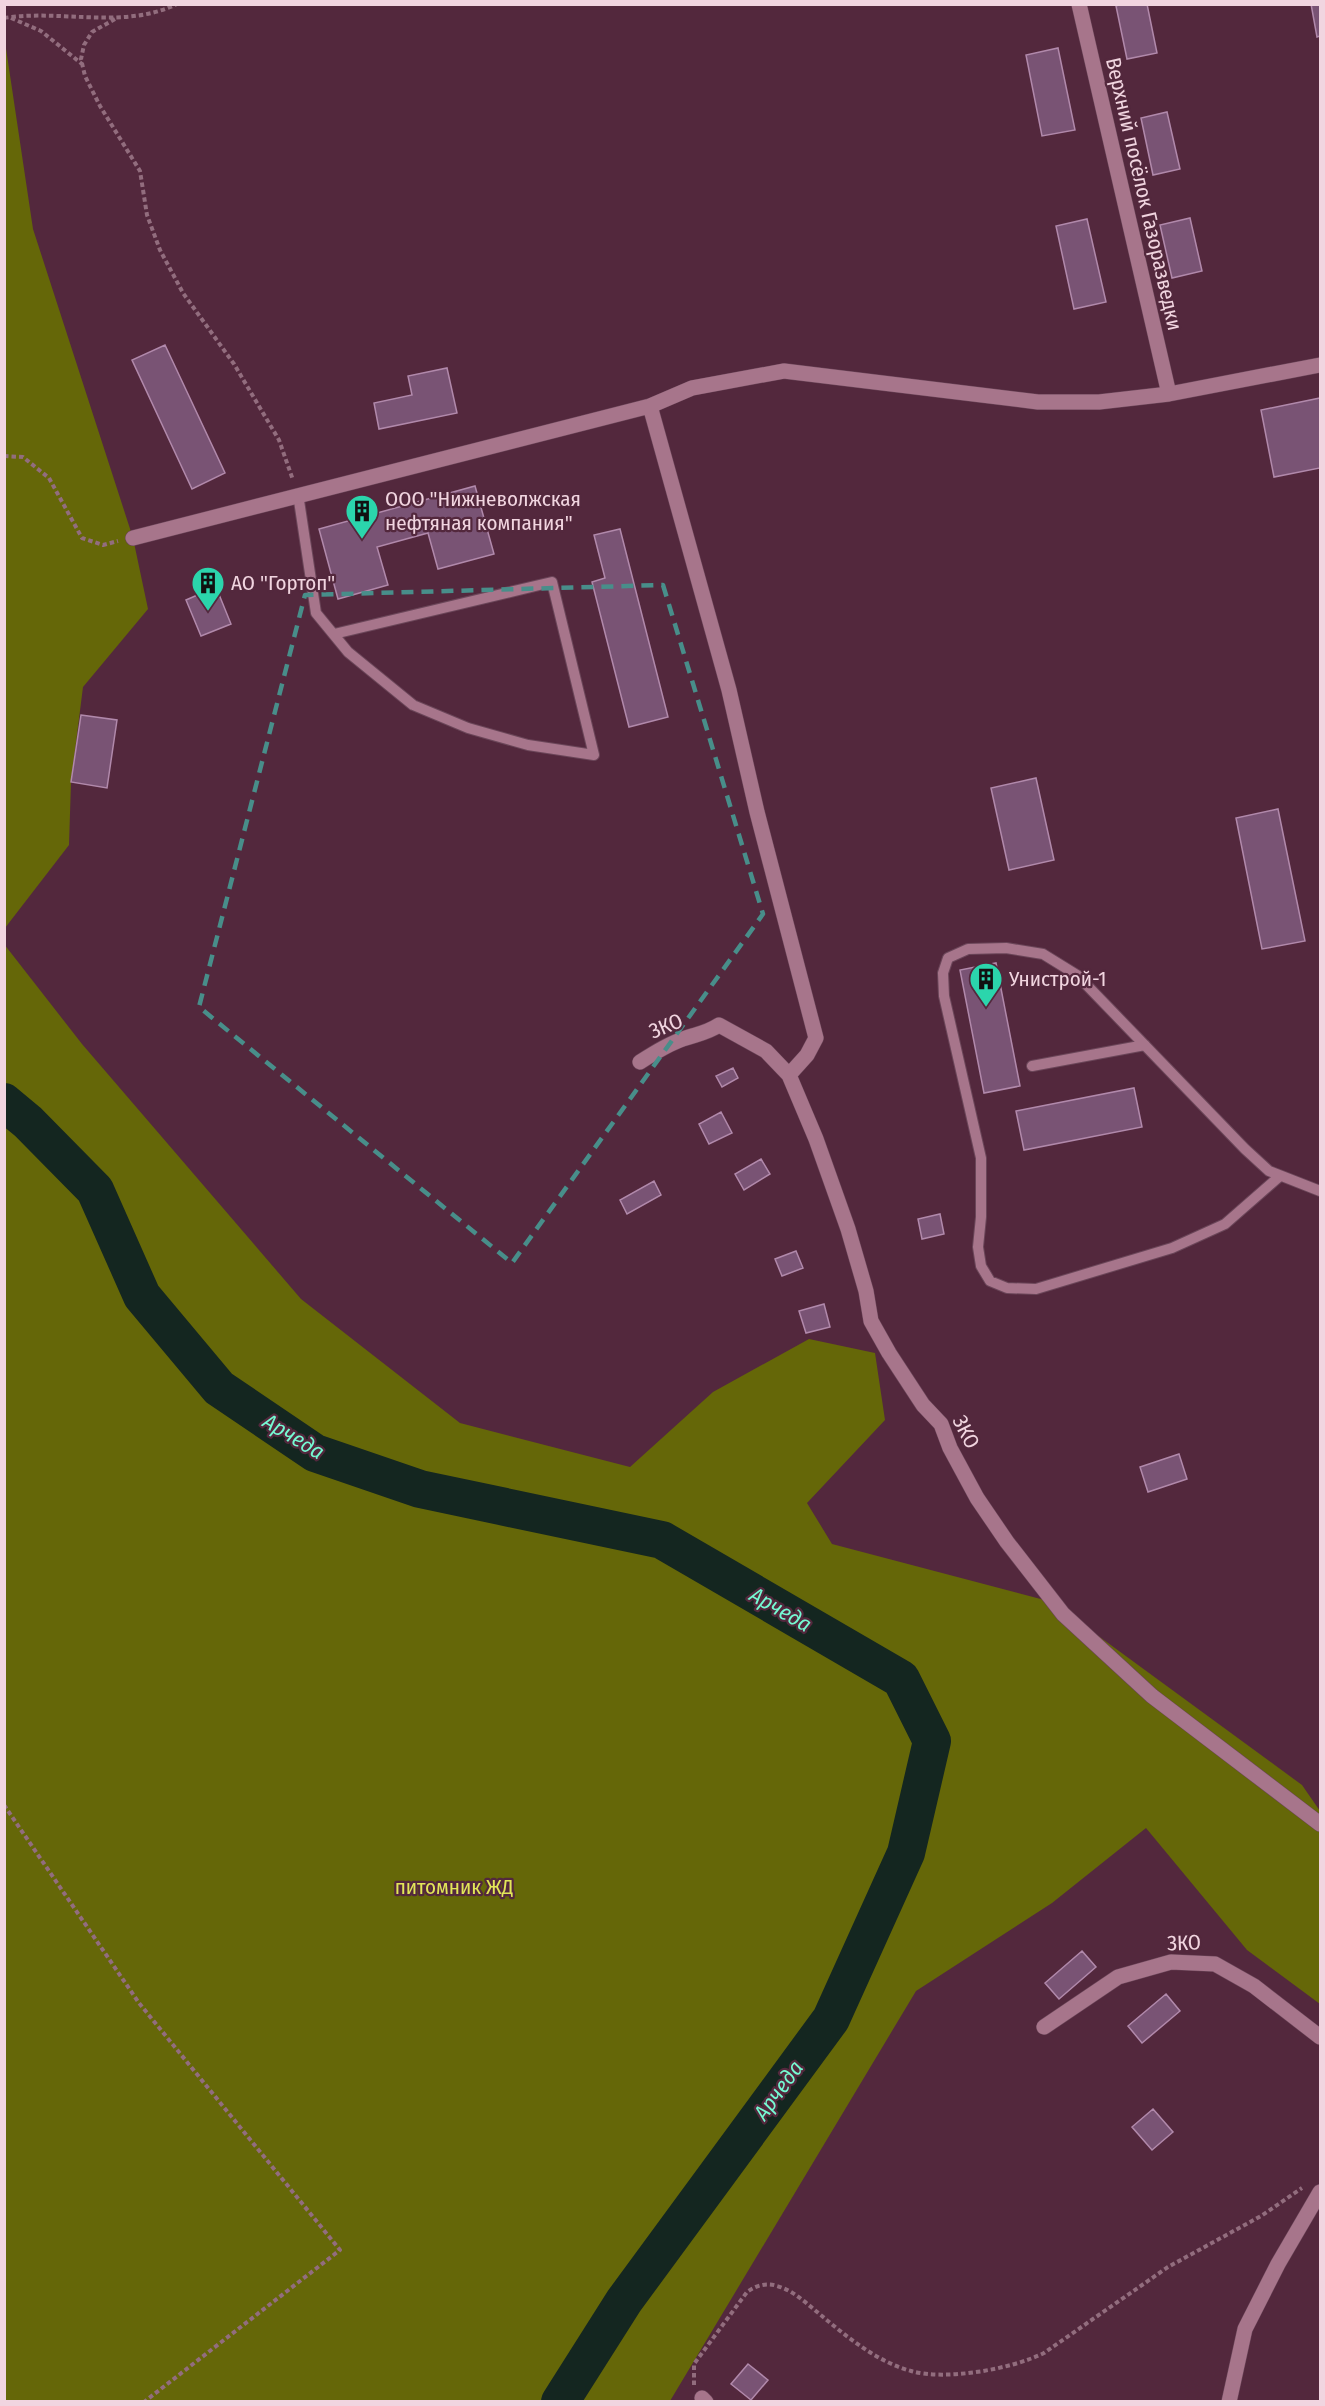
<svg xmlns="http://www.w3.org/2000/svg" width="1325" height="2406" font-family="'Fira Sans Condensed',sans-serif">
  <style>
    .forest { fill: #656708 }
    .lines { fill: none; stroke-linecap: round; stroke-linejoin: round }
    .river { stroke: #142620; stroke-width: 38 }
    .building { fill: #795374; stroke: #b189ab; stroke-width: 1.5 }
    .service-casing { stroke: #6b4659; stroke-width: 12 }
    .minor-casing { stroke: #6b4659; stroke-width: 16 }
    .path { stroke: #926d7e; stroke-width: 4; stroke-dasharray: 4.5 3; stroke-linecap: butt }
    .service { stroke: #a7758b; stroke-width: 10 }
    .minor { stroke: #a7758b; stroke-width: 15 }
    .marked { fill: none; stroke: #488e8a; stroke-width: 4.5; stroke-dasharray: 12 8; stroke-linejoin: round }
    .labels { text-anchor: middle; stroke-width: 4.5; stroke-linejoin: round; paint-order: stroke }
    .street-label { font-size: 21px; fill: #f1d5e0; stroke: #53283d }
    .poi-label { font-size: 21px; fill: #f1d5e0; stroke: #53283d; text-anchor: start }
    .park-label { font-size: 21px; fill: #e2e758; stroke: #53283d }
    .water-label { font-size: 22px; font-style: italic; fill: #75f9d2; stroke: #53283d }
  </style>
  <rect width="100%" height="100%" fill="#53283d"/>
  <path class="forest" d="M4,35L33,229L133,538L148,609L83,687L71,782L69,845L5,928Z
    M4,944L82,1044L301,1299L460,1423L630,1467L713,1392L809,1339L875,1353L885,1420L807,1503L832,1544L1052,1602L1302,1785L1320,1811V2004L1247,1950L1146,1828L1052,1903L916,1991L670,2401H5Z"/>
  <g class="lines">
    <path class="river" d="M4,1102L28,1122L95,1190L142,1296L219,1388L315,1453L420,1489L662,1540L901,1679L932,1741L906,1853L831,2019L624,2301L560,2402"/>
  </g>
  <path class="building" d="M1121,4H1147L1157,53L1127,59L1116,6Z
    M1311,4H1320V36L1317,37Z
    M1058,48L1075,130L1042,136L1026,55Z
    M1167,112L1180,169L1153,175L1141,118Z
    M1190,218L1202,271L1172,278L1160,225Z
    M1087,219L1106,302L1074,309L1056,226Z
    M165,345L225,473L192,489L132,360Z
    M447,368L457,413L379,429L374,403L412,395L408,376Z
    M1320,398V468L1274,477L1261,410Z
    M475,486L494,554L438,569L428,533L377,547L388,585L338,599L319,529Z
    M620,529L668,717L629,727L592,582L605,578L594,535Z
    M216,587L231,624L201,636L186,600Z
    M81,715L117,720L107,788L71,782Z
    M1036,778L1054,860L1009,870L991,788Z
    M1278,809L1305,941L1262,949L1236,818Z
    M996,963L1020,1086L984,1093L960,970Z
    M733,1068L738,1078L722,1087L716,1076Z
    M1134,1088L1142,1127L1024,1150L1016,1111Z
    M721,1112L732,1133L709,1144L699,1124Z
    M761,1159L770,1174L744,1190L735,1174Z
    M654,1181L661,1195L627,1214L620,1200Z
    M940,1214L944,1234L922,1239L918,1219Z
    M796,1251L803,1268L782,1276L775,1259Z
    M824,1304L830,1327L806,1333L799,1311Z
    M1179,1454L1187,1479L1148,1492L1140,1467Z
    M1082,1951L1096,1967L1059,1999L1045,1983Z
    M1166,1994L1180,2011L1142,2043L1128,2026Z
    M1153,2109L1173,2132L1152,2150L1132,2127Z
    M748,2364L768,2380L751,2400L731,2384Z"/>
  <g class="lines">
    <g class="service-casing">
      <path id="service" d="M298,494L316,613L348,652L413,705L468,728L528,745L594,755L552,582L334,634
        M1032,1066L1145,1045
        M1280,1176L1225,1224L1172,1248L1036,1289L1007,1288L990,1281L981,1266L978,1247L981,1217V1158L944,996L943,973L948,958L968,949L1006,948L1043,954L1077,975L1245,1149L1269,1171L1320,1191"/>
    </g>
    <g class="minor-casing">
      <path id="minor" d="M1079,4L1169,394
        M650,406L729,690L757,812L816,1038L807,1055L789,1075
        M133,538L650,406L692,388L784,371L1038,402H1099L1169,394L1320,365
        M640,1062C654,1053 668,1044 683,1039C697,1034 707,1033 719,1025L766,1051L789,1075L816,1139L848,1229L866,1291L871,1321L889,1353L923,1405L941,1424L950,1448L977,1498L1007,1542L1063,1614L1152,1696L1320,1824
        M1044,2027L1118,1977L1171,1962L1215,1964L1254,1986L1320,2037
        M702,2398L706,2402
        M1229,2402L1245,2329L1278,2264L1320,2192"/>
    </g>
    <path class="path" d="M4,18C62,9 123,30 177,4
      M11,18L41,31L82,64
      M115,19L92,32L84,45L81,59L85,76L100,106L140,171L147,215L160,250L183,293L234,364L279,440L293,480
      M4,456L23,457L49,478L82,538L103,545L118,541
      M4,1805L139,2003L340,2250L144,2402
      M694,2385V2364L747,2292C755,2286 766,2282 777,2286C795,2291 808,2305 822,2316C848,2338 878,2362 911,2371C945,2381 1012,2369 1044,2353L1168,2267L1261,2216L1302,2188"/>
    <use href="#service" class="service"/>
    <use href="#minor" class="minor"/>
  </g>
  <path class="marked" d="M663,585L763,914L512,1263L199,1007L305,595Z"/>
  <defs>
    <g id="building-pin" transform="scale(1.725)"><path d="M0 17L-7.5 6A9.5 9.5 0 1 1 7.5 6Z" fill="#2bd5ac" stroke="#53283d"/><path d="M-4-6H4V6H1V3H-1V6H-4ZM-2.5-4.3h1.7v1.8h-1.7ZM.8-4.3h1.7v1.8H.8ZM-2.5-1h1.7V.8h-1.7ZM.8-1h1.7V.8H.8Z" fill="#111"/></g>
  </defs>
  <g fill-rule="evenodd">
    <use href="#building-pin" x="362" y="511"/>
    <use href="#building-pin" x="208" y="583"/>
    <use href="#building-pin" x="986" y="979"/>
  </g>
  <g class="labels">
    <g class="street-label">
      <text transform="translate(1144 194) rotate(77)" y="7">Верхний посёлок Газоразведки</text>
      <text transform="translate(666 1026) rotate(-23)" y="7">ЗКО</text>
      <text transform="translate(966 1432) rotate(63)" y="7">ЗКО</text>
      <text transform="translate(1184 1943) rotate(-2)" y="7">ЗКО</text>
    </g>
    <g class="poi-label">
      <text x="385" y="506">ООО "Нижневолжская<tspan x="385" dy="24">нефтяная компания"</tspan></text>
      <text x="231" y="590">АО "Гортоп"</text>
      <text x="1009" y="986">Унистрой-1</text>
    </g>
    <g class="park-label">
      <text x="454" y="1894">питомник ЖД</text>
    </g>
    <g class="water-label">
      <text transform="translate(294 1436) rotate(31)" y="8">Арчеда</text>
      <text transform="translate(781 1609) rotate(30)" y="8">Арчеда</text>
      <text transform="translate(778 2090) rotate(-54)" y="8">Арчеда</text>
    </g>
  </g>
  <rect width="1325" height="2406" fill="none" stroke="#f1d5e0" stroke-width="12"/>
</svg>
